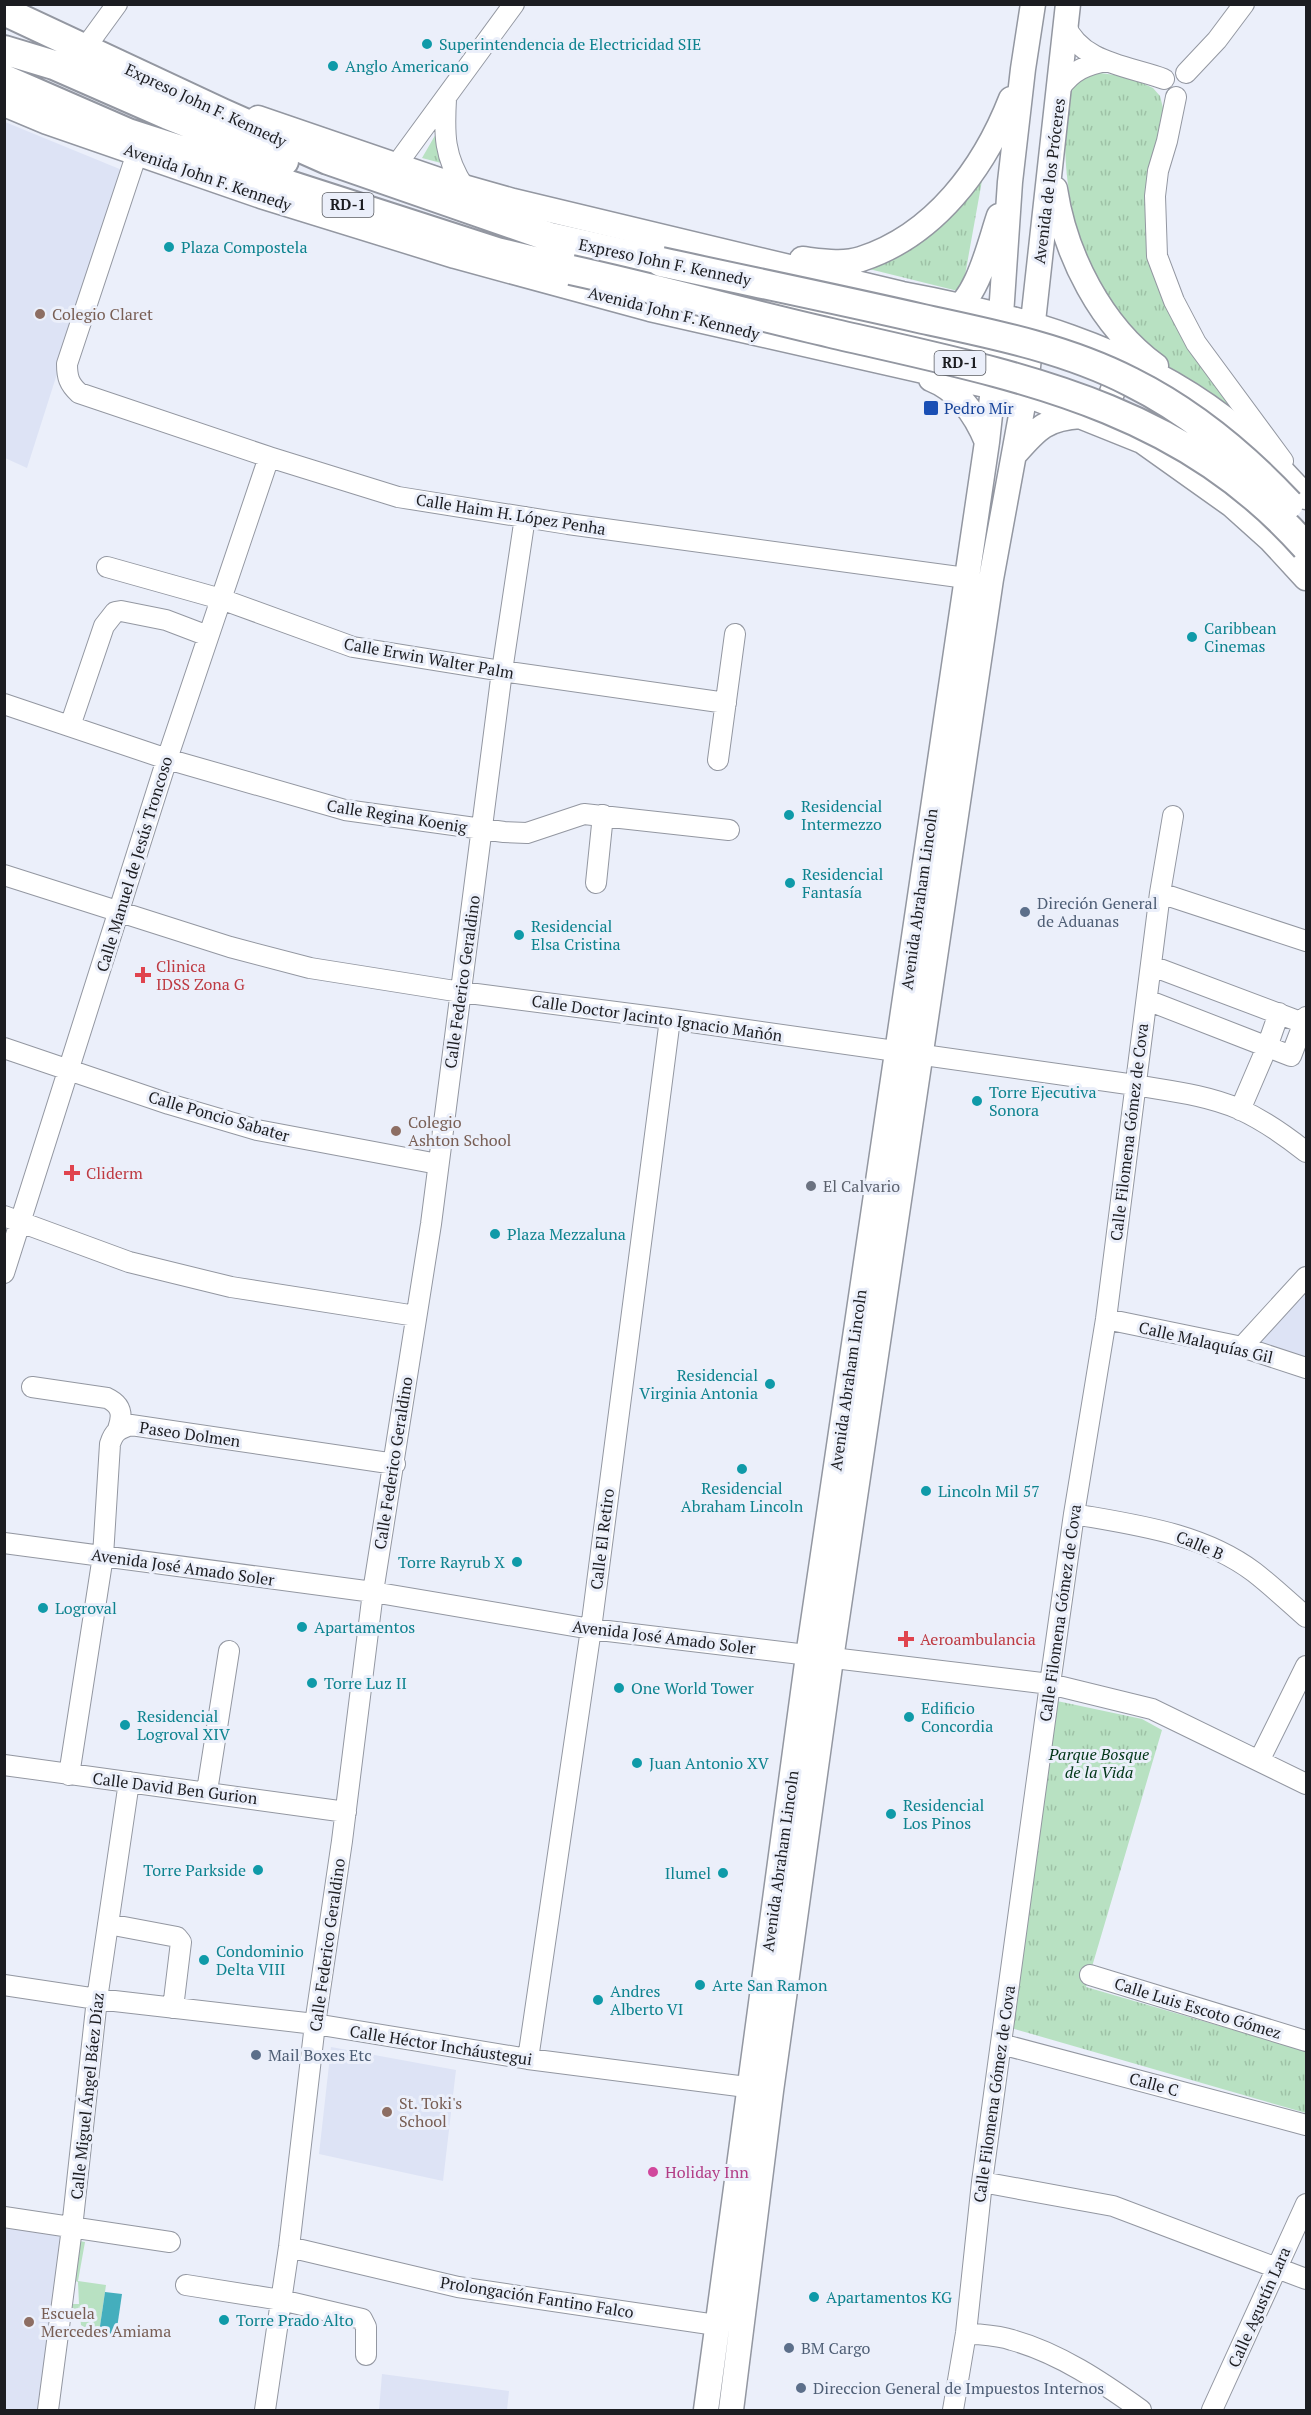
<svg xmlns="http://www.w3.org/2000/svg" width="1311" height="2415" font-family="'PT Serif',serif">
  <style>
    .built { fill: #dde3f5 }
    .grass { fill: #b8e1c2 }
    .park { fill: url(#park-tufts) }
    .water { fill: #44aebd }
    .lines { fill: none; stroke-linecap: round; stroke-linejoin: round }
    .minor-casing { stroke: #9397a1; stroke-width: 22 }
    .major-casing { stroke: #9397a1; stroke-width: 27 }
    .highway-casing { stroke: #9397a1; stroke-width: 32 }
    .minor { stroke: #fff; stroke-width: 20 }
    .major { stroke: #fff; stroke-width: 24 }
    .highway { stroke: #fff; stroke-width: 28 }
    .highway-bridge-casing { stroke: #9397a1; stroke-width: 32; stroke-linecap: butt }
    .highway-bridge { stroke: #fff; stroke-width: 28 }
    .culture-dot { fill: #0f9aa8; stroke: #ebeffa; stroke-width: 2 }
    .education-dot { fill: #8d6e63; stroke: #ebeffa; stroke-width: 2 }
    .transit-dot { fill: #1a4fb4; stroke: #ebeffa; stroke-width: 2 }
    .service-dot { fill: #5c6f8a; stroke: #ebeffa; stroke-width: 2 }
    .health-dot { fill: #e0444e; stroke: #ebeffa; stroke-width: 2 }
    .worship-dot { fill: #6b7280; stroke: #ebeffa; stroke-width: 2 }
    .hotel-dot { fill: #d1479c; stroke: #ebeffa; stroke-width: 2 }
    .labels { text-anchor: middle; stroke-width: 6; stroke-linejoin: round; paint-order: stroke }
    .shield { fill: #ebeffa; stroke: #5a5c62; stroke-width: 1.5 }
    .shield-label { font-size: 15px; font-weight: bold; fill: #1c1d21 }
    .culture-label { font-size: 16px; fill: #0d838f; stroke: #ebeffa; text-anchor: start }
    .street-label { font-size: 16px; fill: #1c1d21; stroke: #ebeffa }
    .education-label { font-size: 16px; fill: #785e54; stroke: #ebeffa; text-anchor: start }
    .transit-label { font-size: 16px; fill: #164399; stroke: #ebeffa; text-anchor: start }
    .service-label { font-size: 16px; fill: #4e5e75; stroke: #ebeffa; text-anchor: start }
    .health-label { font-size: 16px; fill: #be3a42; stroke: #ebeffa; text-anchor: start }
    .worship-label { font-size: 16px; fill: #5b616d; stroke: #ebeffa; text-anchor: start }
    .park-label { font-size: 16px; font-style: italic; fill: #003516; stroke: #ebeffa }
    .hotel-label { font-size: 16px; fill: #b23c85; stroke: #ebeffa; text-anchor: start }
  </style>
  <defs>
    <pattern id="park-tufts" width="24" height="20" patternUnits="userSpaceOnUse" patternTransform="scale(1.5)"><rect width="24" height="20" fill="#b8e1c2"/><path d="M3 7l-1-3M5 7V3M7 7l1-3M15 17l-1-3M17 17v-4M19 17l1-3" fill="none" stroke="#9ec1a6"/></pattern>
  </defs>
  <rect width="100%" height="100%" fill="#ebeffa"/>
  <path class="built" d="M5,122L122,170L27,468L5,458Z
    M1306,1292V1361L1258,1344Z
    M331,2047L456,2070L443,2181L319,2154Z
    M4,2225L67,2234L40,2410H5Z
    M382,2374L509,2391L507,2410H379Z"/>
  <path class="grass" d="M79,2241L85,2242L78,2281L106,2285L99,2333L90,2331L81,2325L79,2306L76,2321L69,2320L71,2304H79L78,2282L73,2280Z"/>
  <path class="park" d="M1093,72L1122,76L1142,83L1153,88L1160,96L1166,120L1151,242L1237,410C1202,389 1165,368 1137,338C1084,284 1064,206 1065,132C1065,115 1065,89 1080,77C1083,75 1090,73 1093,72Z
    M437,132L445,147L441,163L422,158Z
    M983,175L962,292L857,266Z
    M1057,1701L1142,1719L1162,1730L1086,1987L1306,2051V2113L1011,2028Z"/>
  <path class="water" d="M105,2292L122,2294L116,2335L99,2333Z"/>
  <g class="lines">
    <g class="minor-casing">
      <path id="minor" d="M1065,24C1080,63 1129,66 1164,79
        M85,48L117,4
        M1186,73L1217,40L1244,4
        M1060,88C1073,70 1086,65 1107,61
        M1176,97L1167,141L1158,171L1155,196L1157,256L1174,301L1196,343L1283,461
        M446,99C444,134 444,157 464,187
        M137,153L67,364C67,377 69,384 79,393L269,457L398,497L568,524L966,578
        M397,164L514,4
        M107,567L221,599L353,647L502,671L726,703
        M4,704L167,759L345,810L504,832L527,833L584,814L729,830
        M70,726L104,626L115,612L121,611L166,620L208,636
        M718,760L735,634
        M4,875L230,947L310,968L461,992L670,1019L1135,1085C1170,1091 1207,1095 1239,1109C1263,1120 1286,1136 1306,1152
        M596,883L603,815
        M1160,893L1306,941
        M1152,966L1306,1024
        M1147,1000L1291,1056L1306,1017
        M4,1048L169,1104L257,1130L438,1164
        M1240,1110L1267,1047L1279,1013
        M4,1216L129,1262L231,1287L416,1316
        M4,1273L167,759L269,457
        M1106,1319L1242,1347L1306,1368
        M1242,1347L1306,1277
        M32,1387L107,1398C122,1405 123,1415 118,1429
        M1074,1514C1136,1525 1202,1533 1254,1572C1272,1586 1289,1602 1306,1617
        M4,1543L373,1592L591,1629L1050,1684L1152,1709L1306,1784
        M1259,1761L1306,1666
        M4,1765L346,1812
        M69,1775L103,1556L110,1444C114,1431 119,1429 131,1425L395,1464
        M207,1791L229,1651
        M108,1924L177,1937L181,1942L173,2008
        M1090,1975L1306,2041
        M4,1985L97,1999L315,2024L528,2059L762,2089
        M1001,2044L1306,2125
        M528,2059L591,1629L670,1019
        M982,2182L1113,2206L1306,2279
        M4,2217L170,2242
        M289,2247L458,2287L716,2325
        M186,2285L281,2300L362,2319L366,2327V2355
        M966,2333C981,2335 997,2335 1012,2340C1059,2353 1102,2382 1141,2410
        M48,2410L72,2228L97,1999L129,1782
        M265,2410L289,2247L315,2024L342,1841L373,1592L431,1224L502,671L525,517
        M953,2410L966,2333L982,2182L1050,1684L1074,1514L1106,1319L1160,893L1173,816
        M1212,2410L1306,2204"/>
    </g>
    <g class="major-casing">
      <path id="major" d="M4,104L47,122L261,196L455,256L650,309L1025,394L1142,441L1232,505L1271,540L1306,578
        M258,118L439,180L513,201L902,294C1015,315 1131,347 1224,418C1254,442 1281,469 1306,497
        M1055,189C1065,255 1101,326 1156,366
        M802,259C820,261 843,265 861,259C935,235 984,168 1011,99
        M693,285L1011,354
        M950,314C978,298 989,245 999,216
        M931,379C959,390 976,415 987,442
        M1122,425C1102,408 1110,384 1129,372L1138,373
        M1014,455C1036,430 1045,418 1081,416
        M706,2410L807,1663L987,442L1001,315L1010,182L1023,69L1033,4
        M731,2410L771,2091L831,1659L991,579L1025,394L1068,4"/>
    </g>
    <g class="highway-casing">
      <path id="highway" d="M4,11L222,113L328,160L550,237L661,262
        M4,50L54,65L168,115L284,161
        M4,79L128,133L497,252L571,270"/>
    </g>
    <use href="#minor" class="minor"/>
    <use href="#major" class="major"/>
    <use href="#highway" class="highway"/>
    <g class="highway-bridge-casing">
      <path id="highway-bridge" d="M661,262C748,281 836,299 923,319C993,334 1067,349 1131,382C1191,412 1243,455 1289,504
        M571,270C658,289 744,313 831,333C1011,375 1177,402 1306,547"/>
    </g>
    <use href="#highway-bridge" class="highway-bridge"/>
  </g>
  <g class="culture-dot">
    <circle cx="427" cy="44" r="6"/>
    <circle cx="333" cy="66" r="6"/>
    <circle cx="169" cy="247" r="6"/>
    <circle cx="1192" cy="637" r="6"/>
    <circle cx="789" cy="815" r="6"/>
    <circle cx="790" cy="883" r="6"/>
    <circle cx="519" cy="935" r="6"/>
    <circle cx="977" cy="1101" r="6"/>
    <circle cx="495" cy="1234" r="6"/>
    <circle cx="770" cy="1384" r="6"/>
    <circle cx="742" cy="1469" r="6"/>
    <circle cx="926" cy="1491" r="6"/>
    <circle cx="517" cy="1562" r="6"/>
    <circle cx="43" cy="1608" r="6"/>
    <circle cx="302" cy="1627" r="6"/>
    <circle cx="312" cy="1683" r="6"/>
    <circle cx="619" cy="1688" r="6"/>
    <circle cx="909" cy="1717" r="6"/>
    <circle cx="125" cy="1725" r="6"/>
    <circle cx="637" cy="1763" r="6"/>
    <circle cx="891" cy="1814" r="6"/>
    <circle cx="258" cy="1870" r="6"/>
    <circle cx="723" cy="1873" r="6"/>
    <circle cx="204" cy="1960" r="6"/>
    <circle cx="700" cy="1985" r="6"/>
    <circle cx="598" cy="2000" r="6"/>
    <circle cx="814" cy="2297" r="6"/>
    <circle cx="224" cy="2320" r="6"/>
  </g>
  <g class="education-dot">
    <circle cx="40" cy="314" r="6"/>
    <circle cx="396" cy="1131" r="6"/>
    <circle cx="387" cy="2112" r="6"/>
    <circle cx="29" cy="2322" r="6"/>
  </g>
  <rect class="transit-dot" x="923" y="400" width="16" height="16" rx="3"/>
  <g class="service-dot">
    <circle cx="1025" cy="912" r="6"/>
    <circle cx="256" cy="2055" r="6"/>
    <circle cx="789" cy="2348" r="6"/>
    <circle cx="801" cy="2388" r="6"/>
  </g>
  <g class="health-dot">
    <path d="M140 966h6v6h6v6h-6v6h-6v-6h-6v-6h6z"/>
    <path d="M69 1164h6v6h6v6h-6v6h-6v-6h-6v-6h6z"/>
    <path d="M903 1630h6v6h6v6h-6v6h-6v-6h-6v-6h6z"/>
  </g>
  <circle class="worship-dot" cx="811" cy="1186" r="6"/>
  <circle class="hotel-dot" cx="653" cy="2172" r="6"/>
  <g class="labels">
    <g class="shield">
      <rect x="322.5" y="193" width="51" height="24" rx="4.5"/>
      <rect x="934.5" y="351" width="51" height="24" rx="4.5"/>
    </g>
    <g class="shield-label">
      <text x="348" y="210">RD-1</text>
      <text x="960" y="368">RD-1</text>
    </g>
    <g class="culture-label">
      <text x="439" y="50">Superintendencia de Electricidad SIE</text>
      <text x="345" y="72">Anglo Americano</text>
      <text x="181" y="253">Plaza Compostela</text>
      <text x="1204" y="634">Caribbean<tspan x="1204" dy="18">Cinemas</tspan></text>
      <text x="801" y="812">Residencial<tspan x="801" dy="18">Intermezzo</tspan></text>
      <text x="802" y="880">Residencial<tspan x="802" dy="18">Fantasía</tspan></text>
      <text x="531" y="932">Residencial<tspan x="531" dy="18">Elsa Cristina</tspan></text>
      <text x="989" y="1098">Torre Ejecutiva<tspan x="989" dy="18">Sonora</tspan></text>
      <text x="507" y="1240">Plaza Mezzaluna</text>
      <text x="758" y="1381" text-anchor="end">Residencial<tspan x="758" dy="18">Virginia Antonia</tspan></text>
      <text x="742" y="1494" text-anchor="middle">Residencial<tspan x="742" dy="18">Abraham Lincoln</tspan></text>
      <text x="938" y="1497">Lincoln Mil 57</text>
      <text x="505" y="1568" text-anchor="end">Torre Rayrub X</text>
      <text x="55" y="1614">Logroval</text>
      <text x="314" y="1633">Apartamentos</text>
      <text x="324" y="1689">Torre Luz II</text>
      <text x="631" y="1694">One World Tower</text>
      <text x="921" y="1714">Edificio<tspan x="921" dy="18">Concordia</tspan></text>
      <text x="137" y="1722">Residencial<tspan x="137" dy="18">Logroval XIV</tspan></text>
      <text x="649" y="1769">Juan Antonio XV</text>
      <text x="903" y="1811">Residencial<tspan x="903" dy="18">Los Pinos</tspan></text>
      <text x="246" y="1876" text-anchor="end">Torre Parkside</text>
      <text x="711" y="1879" text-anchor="end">Ilumel</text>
      <text x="216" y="1957">Condominio<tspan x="216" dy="18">Delta VIII</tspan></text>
      <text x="712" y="1991">Arte San Ramon</text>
      <text x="610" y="1997">Andres<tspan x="610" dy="18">Alberto VI</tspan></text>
      <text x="826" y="2303">Apartamentos KG</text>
      <text x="236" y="2326">Torre Prado Alto</text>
    </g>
    <g class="street-label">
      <text transform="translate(206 105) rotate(25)" y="6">Expreso John F. Kennedy</text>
      <text transform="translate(208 177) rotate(19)" y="6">Avenida John F. Kennedy</text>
      <text transform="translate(1049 181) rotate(-83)" y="6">Avenida de los Próceres</text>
      <text transform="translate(665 262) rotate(12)" y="6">Expreso John F. Kennedy</text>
      <text transform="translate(674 313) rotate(14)" y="6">Avenida John F. Kennedy</text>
      <text transform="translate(511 514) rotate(9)" y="6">Calle Haim H. López Penha</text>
      <text transform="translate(429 658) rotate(10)" y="6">Calle Erwin Walter Palm</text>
      <text transform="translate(397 816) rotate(9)" y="6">Calle Regina Koenig</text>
      <text transform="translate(134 864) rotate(-73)" y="6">Calle Manuel de Jesús Troncoso</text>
      <text transform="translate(919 899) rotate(-82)" y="6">Avenida Abraham Lincoln</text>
      <text transform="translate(462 982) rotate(-82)" y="6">Calle Federico Geraldino</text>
      <text transform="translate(657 1018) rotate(8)" y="6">Calle Doctor Jacinto Ignacio Mañón</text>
      <text transform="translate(219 1116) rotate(16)" y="6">Calle Poncio Sabater</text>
      <text transform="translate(1129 1132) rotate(-83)" y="6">Calle Filomena Gómez de Cova</text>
      <text transform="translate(1206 1342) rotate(13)" y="6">Calle Malaquías Gil</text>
      <text transform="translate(848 1380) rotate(-82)" y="6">Avenida Abraham Lincoln</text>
      <text transform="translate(190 1434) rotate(8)" y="6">Paseo Dolmen</text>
      <text transform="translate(393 1463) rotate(-81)" y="6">Calle Federico Geraldino</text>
      <text transform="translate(602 1539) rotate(-83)" y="6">Calle El Retiro</text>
      <text transform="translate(1200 1545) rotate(23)" y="6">Calle B</text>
      <text transform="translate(183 1567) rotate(8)" y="6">Avenida José Amado Soler</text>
      <text transform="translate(1060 1613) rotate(-82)" y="6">Calle Filomena Gómez de Cova</text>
      <text transform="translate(664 1637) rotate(7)" y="6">Avenida José Amado Soler</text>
      <text transform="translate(175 1788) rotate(7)" y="6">Calle David Ben Gurion</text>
      <text transform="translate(780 1861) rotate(-82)" y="6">Avenida Abraham Lincoln</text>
      <text transform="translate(327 1945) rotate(-82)" y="6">Calle Federico Geraldino</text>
      <text transform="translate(1198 2008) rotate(17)" y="6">Calle Luis Escoto Gómez</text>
      <text transform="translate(441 2045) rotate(9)" y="6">Calle Héctor Incháustegui</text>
      <text transform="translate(1154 2084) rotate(15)" y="6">Calle C</text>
      <text transform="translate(994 2094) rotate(-82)" y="6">Calle Filomena Gómez de Cova</text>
      <text transform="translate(87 2096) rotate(-84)" y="6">Calle Miguel Ángel Báez Díaz</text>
      <text transform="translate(537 2297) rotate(9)" y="6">Prolongación Fantino Falco</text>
      <text transform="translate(1259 2307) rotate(-66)" y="6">Calle Agustín Lara</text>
    </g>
    <g class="education-label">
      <text x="52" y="320">Colegio Claret</text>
      <text x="408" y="1128">Colegio<tspan x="408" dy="18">Ashton School</tspan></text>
      <text x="399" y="2109">St. Toki's<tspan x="399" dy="18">School</tspan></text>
      <text x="41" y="2319">Escuela<tspan x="41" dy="18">Mercedes Amiama</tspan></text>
    </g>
    <g class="transit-label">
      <text x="944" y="414">Pedro Mir</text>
    </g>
    <g class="service-label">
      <text x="1037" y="909">Direción General<tspan x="1037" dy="18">de Aduanas</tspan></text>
      <text x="268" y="2061">Mail Boxes Etc</text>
      <text x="801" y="2354">BM Cargo</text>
      <text x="813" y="2394">Direccion General de Impuestos Internos</text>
    </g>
    <g class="health-label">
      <text x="156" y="972">Clinica<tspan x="156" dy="18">IDSS Zona G</tspan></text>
      <text x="86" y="1179">Cliderm</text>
      <text x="920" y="1645">Aeroambulancia</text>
    </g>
    <g class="worship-label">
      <text x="823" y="1192">El Calvario</text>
    </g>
    <g class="park-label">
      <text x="1099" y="1760">Parque Bosque<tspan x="1099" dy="18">de la Vida</tspan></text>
    </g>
    <g class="hotel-label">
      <text x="665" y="2178">Holiday Inn</text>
    </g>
  </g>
  <rect width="1311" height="2415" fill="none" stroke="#1c1d21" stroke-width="12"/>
</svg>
